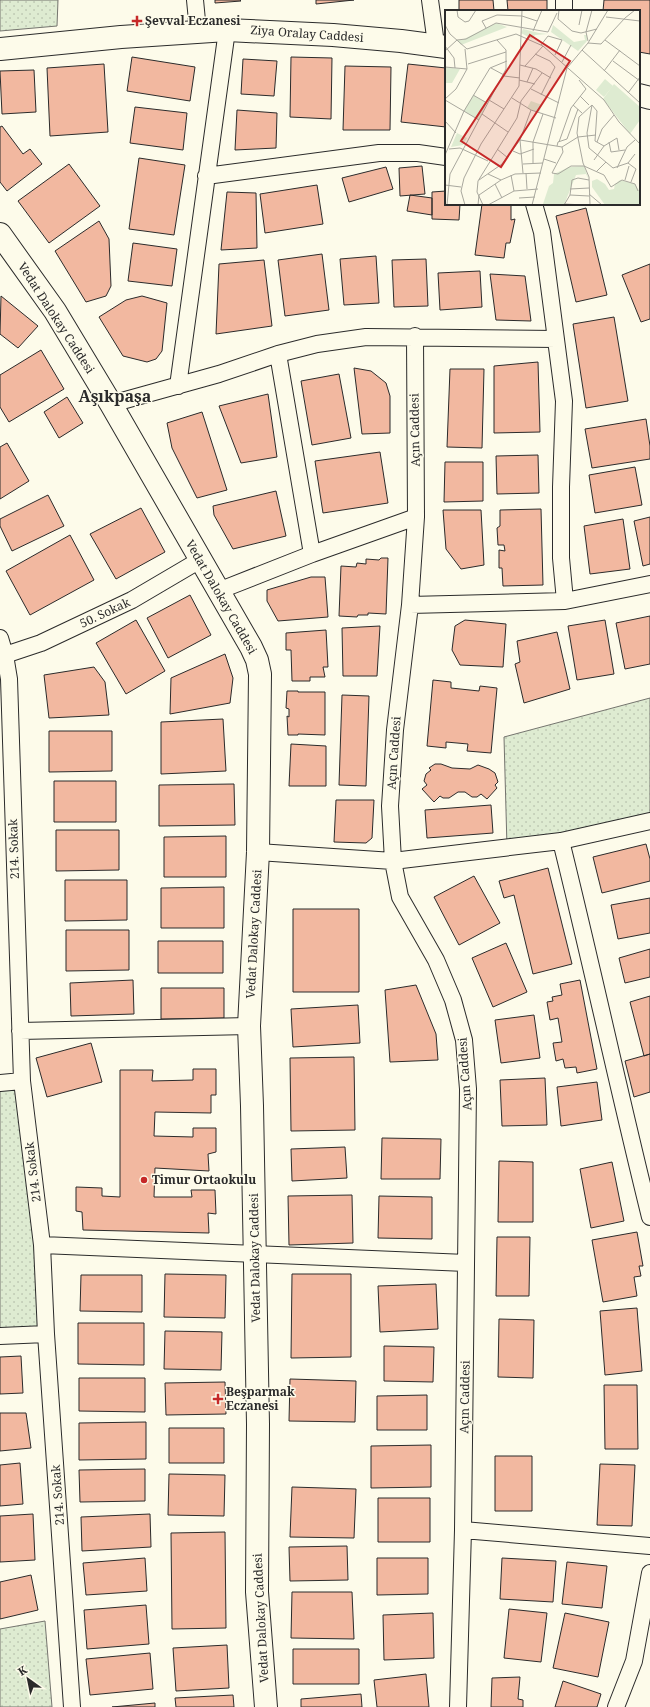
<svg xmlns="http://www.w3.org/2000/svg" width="650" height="1707" font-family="'Noto Serif',serif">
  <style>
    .grass { fill: url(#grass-dots); stroke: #74746e }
    .building { fill: #f2b8a0; stroke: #2b2b2b }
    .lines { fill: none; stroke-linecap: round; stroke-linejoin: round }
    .street-casing { stroke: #2b2b2b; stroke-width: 18 }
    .secondary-casing { stroke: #2b2b2b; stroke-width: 24 }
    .street { stroke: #fdfbea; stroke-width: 16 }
    .secondary { stroke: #fdfbea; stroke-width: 22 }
    .poi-dot { fill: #c62828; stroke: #fdfbea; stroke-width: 1.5 }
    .labels { text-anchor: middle; stroke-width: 3; stroke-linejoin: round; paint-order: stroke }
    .poi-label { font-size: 12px; font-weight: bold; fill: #2b2b2b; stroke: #fdfbea; text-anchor: start }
    .street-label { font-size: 12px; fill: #2b2b2b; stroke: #fdfbea }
    .district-label { font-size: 16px; font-weight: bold; fill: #2b2b2b; stroke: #fdfbea }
    .inset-road { fill: none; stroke: #a9a89e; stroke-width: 1 }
    .view { fill: #c62828; fill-opacity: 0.15; stroke: #c62828; stroke-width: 2 }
    .inset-edge { fill: none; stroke: #2b2b2b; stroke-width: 2 }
  </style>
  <defs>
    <pattern id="grass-dots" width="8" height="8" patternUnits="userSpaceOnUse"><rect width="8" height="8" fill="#deebd1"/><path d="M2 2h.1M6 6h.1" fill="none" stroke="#bfcab4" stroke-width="1.8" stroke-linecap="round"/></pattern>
  </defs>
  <rect width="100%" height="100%" fill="#fdfbea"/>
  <path class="grass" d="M0,0H58L57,26L0,31Z
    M650,698V821L507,847L504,737Z
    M22,1081L46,1334L0,1336V1083Z
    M45,1621L52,1707H0V1629Z"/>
  <path class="building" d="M215,0H240L241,1L215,3Z
    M316,0H354L316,4Z
    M459,0H493L494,11H459Z
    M507,0H547V11H508Z
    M604,0H650V54L639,52V11H603Z
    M132,57L195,67L190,101L127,91Z
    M291,57L332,58L331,119L290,117Z
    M243,59L277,61L274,96L241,94Z
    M104,64L108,132L50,136L47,68Z
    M408,64L446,68V127L401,122Z
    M345,66L391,67L390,130H343Z
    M34,70L36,112L2,114L0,71Z
    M135,107L187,113L183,150L130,143Z
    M237,110L277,113L276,148L235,150Z
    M2,126L23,154L30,149L42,164L7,191L0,182V127Z
    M139,158L185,165L174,235L129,229Z
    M69,164L100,206L49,243L18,201Z
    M422,166L425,194L400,196L399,168Z
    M386,167L393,189L349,202L342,178Z
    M317,185L323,224L265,233L260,194Z
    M446,191V204H460L459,220L432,219V192Z
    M227,192L256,193L257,248L221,250Z
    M410,195L432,198V215L407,211Z
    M482,204H511V220L515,219L510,243H506L504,258L475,255Z
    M586,208L607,295L576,302L556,216Z
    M99,221L109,239L111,286L106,296L86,302L55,251Z
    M133,243L177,249L172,286L128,281Z
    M322,254L329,310L285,316L278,260Z
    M376,256L379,303L344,305L340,259Z
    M426,259L428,306L394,307L392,260Z
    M264,260L272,326L216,334L219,264Z
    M650,264V319L641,322L622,275Z
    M480,271L482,307L440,310L438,273Z
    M490,274L525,276L531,321L496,320Z
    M1,296L38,326L18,348L0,334Z
    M142,296L167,303L162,351L156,359L147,362L123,356L99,317L126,300Z
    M614,317L628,401L586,408L573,324Z
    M41,350L64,389L9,422L0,407V375Z
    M538,362L540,432L494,433V366Z
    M354,368L371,371L386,383L390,396V433L362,434Z
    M450,369H484L482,448L447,447Z
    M339,374L351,438L312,445L301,381Z
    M268,394L277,457L241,463L219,406Z
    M67,397L83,423L59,438L44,412Z
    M202,412L227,490L197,498L172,448L167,423Z
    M646,419L650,446V459L592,468L585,429Z
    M7,443L29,481L0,499V447Z
    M380,452L388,503L323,513L315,461Z
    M538,455L539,493L497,494L496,456Z
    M445,462H483V501L444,502Z
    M635,467L642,505L595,513L589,475Z
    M276,491L286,536L233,549L214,515L213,506Z
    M48,495L64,526L12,551L0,526V519Z
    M141,508L165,552L116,579L90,534Z
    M541,509L543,585L503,586L502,568H499V550L505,551L504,545H498L497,528L500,526V510Z
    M443,510H481L484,565L461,569L446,549Z
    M650,517V564L643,566L634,521Z
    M623,519L630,569L590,574L584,526Z
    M70,535L94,580L30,615L6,571Z
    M381,558H388L386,614L368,613V615H358L357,617L339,616L341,566L356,567L357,563L366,564V559L379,560Z
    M311,577H325L328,617L278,621L267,601V590Z
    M190,595L211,635L168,658L147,618Z
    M650,616V664L625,669L616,623Z
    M136,620L165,671L126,694L96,643Z
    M465,620L506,624L503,667L460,665L452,650L455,626Z
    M605,620L614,674L577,680L568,626Z
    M380,626L377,676H343L342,628Z
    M326,630L328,667H323L325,677H310V681H292L291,650H286V633Z
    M557,632L570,689L524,703L515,664L520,662L517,641Z
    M225,654L233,678L230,703L170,714L171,678Z
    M94,667L105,682L109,715L49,718L44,675Z
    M433,680L451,682V688L479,691L480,686L497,688L491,753L467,751L468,744L446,742V748L427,746Z
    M287,691H298V692H325V735L298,734V735H288L287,716L289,717V709L286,708Z
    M342,695L369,696L366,786L339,785Z
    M223,719L226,771L161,774V722Z
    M49,731H112V771L49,772Z
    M291,744L326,746V786H289Z
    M435,764H441L452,768L470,769L478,765L489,769L495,773L498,782L495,785L497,788L487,799L481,794L477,797H472L465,792H458L449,798H443L440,796L434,802L422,789L427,785L424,781L426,774L431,770L429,768Z
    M54,781H116V822H54Z
    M234,784L235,825L159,826V785Z
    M336,800H374L372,838L366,843L334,842Z
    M491,805L493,833L427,838L425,810Z
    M56,830H119V870L56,871Z
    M226,836V877H164V837Z
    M646,844L650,859V881L602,893L593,857Z
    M548,868L572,964L533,974L514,895L504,898L499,881Z
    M474,876L500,923L459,945L434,897Z
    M65,880H127V920L65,921Z
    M224,887V928H161V888Z
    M650,898V933L618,939L611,905Z
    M293,909H359V992H293Z
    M66,930H129V970L66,971Z
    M158,941H223V973H158Z
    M506,943L527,992L493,1007L472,958Z
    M650,949V977L625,983L619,958Z
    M133,980L134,1014L71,1016L70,983Z
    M580,980L597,1069L577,1073L576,1067L565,1068L563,1059L556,1061L553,1043L562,1042L558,1018L550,1020L547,1002L553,1001L552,997L562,995L560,984Z
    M416,985L436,1034L438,1060L390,1062L385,990Z
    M161,988H224V1018L161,1019Z
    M650,996V1054L644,1056L630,1002Z
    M358,1005L360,1043L293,1047L291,1009Z
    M534,1015L540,1058L501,1063L495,1020Z
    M91,1043L102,1082L47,1097L36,1058Z
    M650,1054V1092L634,1097L625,1061Z
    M354,1057L355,1130L291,1131L290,1058Z
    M193,1069H216V1095H211V1113L155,1112L154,1136L193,1137V1128H216V1152L208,1154L209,1171L155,1168L154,1197H192L191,1190H215L216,1214L208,1213L209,1233L83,1230L82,1212L76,1211V1187L102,1188V1196L120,1197V1070H153L152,1081L193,1080Z
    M545,1078L547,1125L502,1126L500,1080Z
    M597,1082L602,1120L561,1126L557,1087Z
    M382,1138L441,1139L440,1179H381Z
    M345,1147L347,1178L292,1181L291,1149Z
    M499,1161L533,1162V1222H498Z
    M612,1162L624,1221L591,1228L580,1169Z
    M352,1195L353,1243L289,1245L288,1196Z
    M379,1196L432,1197V1239L378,1238Z
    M637,1232L643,1266H639L641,1276L634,1277L637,1296L603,1302L592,1240Z
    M497,1237H530L529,1296H496Z
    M165,1274L226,1275L225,1318L164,1317Z
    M292,1274H351V1357L291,1358Z
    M81,1275H142V1312L80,1311Z
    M436,1284L438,1329L380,1332L378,1286Z
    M637,1308L642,1371L605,1375L600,1311Z
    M499,1319L534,1320L533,1378L498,1377Z
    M78,1323H144V1365L78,1364Z
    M165,1331L222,1332L221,1370L164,1369Z
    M384,1346L434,1347L433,1382L384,1381Z
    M21,1356L23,1393L0,1394V1357Z
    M79,1378H145V1412L79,1411Z
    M290,1379L356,1381L355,1422L289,1421Z
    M225,1382L226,1414L166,1415L165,1383Z
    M604,1385H637L638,1449H605Z
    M427,1395V1430H377V1396Z
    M0,1413H26L31,1448L0,1451Z
    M146,1422V1459L79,1460V1423Z
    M169,1428H224V1463H169Z
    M431,1445V1487L371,1488V1446Z
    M495,1456H532V1511H495Z
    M20,1463L23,1504L0,1506V1465Z
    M600,1464L635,1465L632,1526L597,1525Z
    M145,1469V1501L80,1502L79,1470Z
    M169,1474L225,1475L224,1516L168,1515Z
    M292,1487L356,1489L354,1538L290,1537Z
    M378,1498H430V1542H378Z
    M33,1514L35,1560L0,1562V1516Z
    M150,1514L151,1547L82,1551L81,1517Z
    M225,1532L226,1628L172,1629L171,1533Z
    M347,1546L348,1580L290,1581L289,1547Z
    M145,1558L147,1591L86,1595L83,1563Z
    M377,1558H428V1594L377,1595Z
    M502,1558L556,1561L553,1602L500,1599Z
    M567,1562L607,1566L602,1608L562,1604Z
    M31,1575L38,1610L0,1619V1582Z
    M292,1592H352L354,1639L291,1638Z
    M146,1605L149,1644L87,1649L84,1610Z
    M509,1609L547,1613L541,1662L504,1658Z
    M433,1613L434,1658L384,1660L383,1615Z
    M565,1613L609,1622L598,1677L553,1668Z
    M227,1645L229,1688L176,1691L173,1648Z
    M293,1649H359V1684H293Z
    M150,1653L153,1689L90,1695L86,1659Z
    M426,1674L429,1707H377L374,1680Z
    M520,1677L518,1699L523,1700V1707H491L492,1678Z
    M563,1681L601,1694L597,1707H555Z
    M361,1694L362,1707H301V1699Z
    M233,1695L234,1707H176L175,1698Z
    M155,1703V1707H112Z"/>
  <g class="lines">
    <g class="street-casing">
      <path id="street" d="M195,0L198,31
        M430,0L436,44
        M564,0V11
        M206,176L379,153H418L446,157
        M534,204L542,232L564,401L561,487V558L565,601
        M415,336L416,517L410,605L395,730L390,806L393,861L400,897L436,960L453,1000L464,1040L468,1089L463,1530L458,1707
        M278,354L312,554
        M178,386L227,30
        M111,404L219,374L278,354L317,344L366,337L556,339
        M218,591L312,554L416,517
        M410,605L565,601L650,584
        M0,638L5,655L9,679L22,1081L42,1245L46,1334L72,1707
        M5,655L41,643L132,600L200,560
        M561,841C592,966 619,1092 650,1217
        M258,852L393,861L561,841L650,821
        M20,1031L249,1026
        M0,1083L22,1081
        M42,1245L466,1263
        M0,1336L46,1334
        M463,1530L650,1546
        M616,1707L634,1661L650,1573"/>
    </g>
    <g class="secondary-casing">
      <path id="secondary" d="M0,49L121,37L227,30L333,35L401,41L446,47
        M639,95L650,98
        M0,234L55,311L111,404L251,647L257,660L260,674L258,852L249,1026L252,1106L258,1424L257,1592L266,1707"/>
    </g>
    <use href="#street" class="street"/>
    <use href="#secondary" class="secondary"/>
  </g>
  <g class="poi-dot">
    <path d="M135 15h4v4h4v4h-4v4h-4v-4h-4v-4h4z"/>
    <circle cx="144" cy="1180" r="4"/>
    <path d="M216 1393h4v4h4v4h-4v4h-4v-4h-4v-4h4z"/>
  </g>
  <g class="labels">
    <g class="poi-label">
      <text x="145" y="25">Şevval Eczanesi</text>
      <text x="152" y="1184">Timur Ortaokulu</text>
      <text x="226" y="1396">Beşparmak<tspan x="226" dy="14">Eczanesi</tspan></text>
    </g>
    <g class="street-label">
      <text transform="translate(307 34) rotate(4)" y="4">Ziya Oralay Caddesi</text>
      <text transform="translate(56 318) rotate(57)" y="4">Vedat Dalokay Caddesi</text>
      <text transform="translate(415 430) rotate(-91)" y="4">Açın Caddesi</text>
      <text transform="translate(221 597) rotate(60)" y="4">Vedat Dalokay Caddesi</text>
      <text transform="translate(105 613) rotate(-25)" y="4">50. Sokak</text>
      <text transform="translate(394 753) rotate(-86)" y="4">Açın Caddesi</text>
      <text transform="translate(14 849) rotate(-92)" y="4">214. Sokak</text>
      <text transform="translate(254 934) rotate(-87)" y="4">Vedat Dalokay Caddesi</text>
      <text transform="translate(465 1074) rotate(-94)" y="4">Açın Caddesi</text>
      <text transform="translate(33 1172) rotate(-97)" y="4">214. Sokak</text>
      <text transform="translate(255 1258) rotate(-91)" y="4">Vedat Dalokay Caddesi</text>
      <text transform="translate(465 1397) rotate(-89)" y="4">Açın Caddesi</text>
      <text transform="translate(58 1495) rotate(-94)" y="4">214. Sokak</text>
      <text transform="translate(261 1618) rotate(-93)" y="4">Vedat Dalokay Caddesi</text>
    </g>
    <g class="district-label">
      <text x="115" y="402">Aşıkpaşa</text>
    </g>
  </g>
  <g transform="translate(445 10)">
    <rect width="195" height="195" fill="#fdfbea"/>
    <path d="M51,13L62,17L16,35L12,30H17ZM108,15L129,32L140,30L139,25H142V31L133,41L106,22ZM78,19L94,23L103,24L90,25L87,29L76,23ZM0,57L15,59L7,73H0ZM169,74L195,97V110L185,124L158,89ZM28,85L42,93L34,110L19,101ZM86,91L97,95L94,103L82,98ZM12,123L22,128L18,135L6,137Z" fill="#deebd1"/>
    <path d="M139,156L144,170L141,164L131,165L119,195L98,194L104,176L108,173L109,164L124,157ZM152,169L160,174L164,180L169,179L170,174L175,170L190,174L195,182V195H160L147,177V171Z" fill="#deebd1"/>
    <path d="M160,69L168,76L159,87L151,80Z" fill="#deebd1"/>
    <path class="inset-road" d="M12,0L13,7L20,12L24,11L31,0M114,0L113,9L127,21L136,23L152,19M161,7L195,11M180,8L190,0M0,15L5,24L22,39L71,24L98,36L159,90L174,112L195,134M134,15L137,0M41,18L37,11L52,5L77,6L92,11M88,21L97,0M160,30L195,56M143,31L141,22L147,0M143,33L163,0M96,35L103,26L117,30L110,45M0,36L9,48L10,58M137,40L195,93M0,41L12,30L21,29L51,13L103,22L112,3M90,44L105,51L110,57L96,85M168,51L195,71M117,52L126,35M23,54L61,42M75,55L91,59L106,68M80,56L98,36M0,57L22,59M46,58L59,65M122,58L143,33L156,34L180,8M159,61L175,40M59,66L75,68M74,70L90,74M82,72L88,58M86,79L114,93M183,83L195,67M28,85L42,93M135,86L144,95M67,88L86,100L111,108M0,89L11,79L22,59L20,39M0,90L34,110M44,90L59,99M128,95L137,103M147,95L142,123L144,138L168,158L183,153L190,144M147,95L152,101L150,131L159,136M37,104L63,122M0,111L11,123M114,132L126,98L141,79L134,70M152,132L157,119L169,105M164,132L166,142L180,140M112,136L113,132L122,129L133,99M117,137L118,142L107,163L113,164L126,156H139L159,165L166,177L177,170L190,174L193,181M4,139L15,138L43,151M52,139L63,148M68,141L75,144L89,139M0,145L19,101L45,58L62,51M99,149L111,153M149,150L159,136L172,128L174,140M88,153V132L98,104M183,153L191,159L186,172M78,154L98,153M172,158L182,137L190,130M151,162L161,152M78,163L75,130L86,100M81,163L82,179M43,164L56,170M66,165L69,181M34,170L57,154L75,130L117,137L133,127L151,125M180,170L184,156M50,174L57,188M0,175L16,177M125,179L144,178M144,184L157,195M125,185L144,186M74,188L90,187M119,194L140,195M2,195L5,164L61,59V40L52,30M20,195L16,181L19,168L36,134L74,76L77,0M33,195L34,185L56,170L70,164L96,163M38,195L32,182L33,171L72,108L76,91L97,63M43,195L69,181L93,179M87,195L122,58M119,195L125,185L127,170L133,168L144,170M145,195L144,167L138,153L132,123L134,107L147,95"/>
    <path class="view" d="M85,25L125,51L56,157L16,131Z"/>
    <rect width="195" height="195" class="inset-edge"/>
  </g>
  <g transform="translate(28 1679) rotate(327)" stroke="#fdfbea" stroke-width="3" paint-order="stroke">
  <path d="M0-3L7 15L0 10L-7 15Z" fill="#2b2b2b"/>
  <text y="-6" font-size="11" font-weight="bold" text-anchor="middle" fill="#2b2b2b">K</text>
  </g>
</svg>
